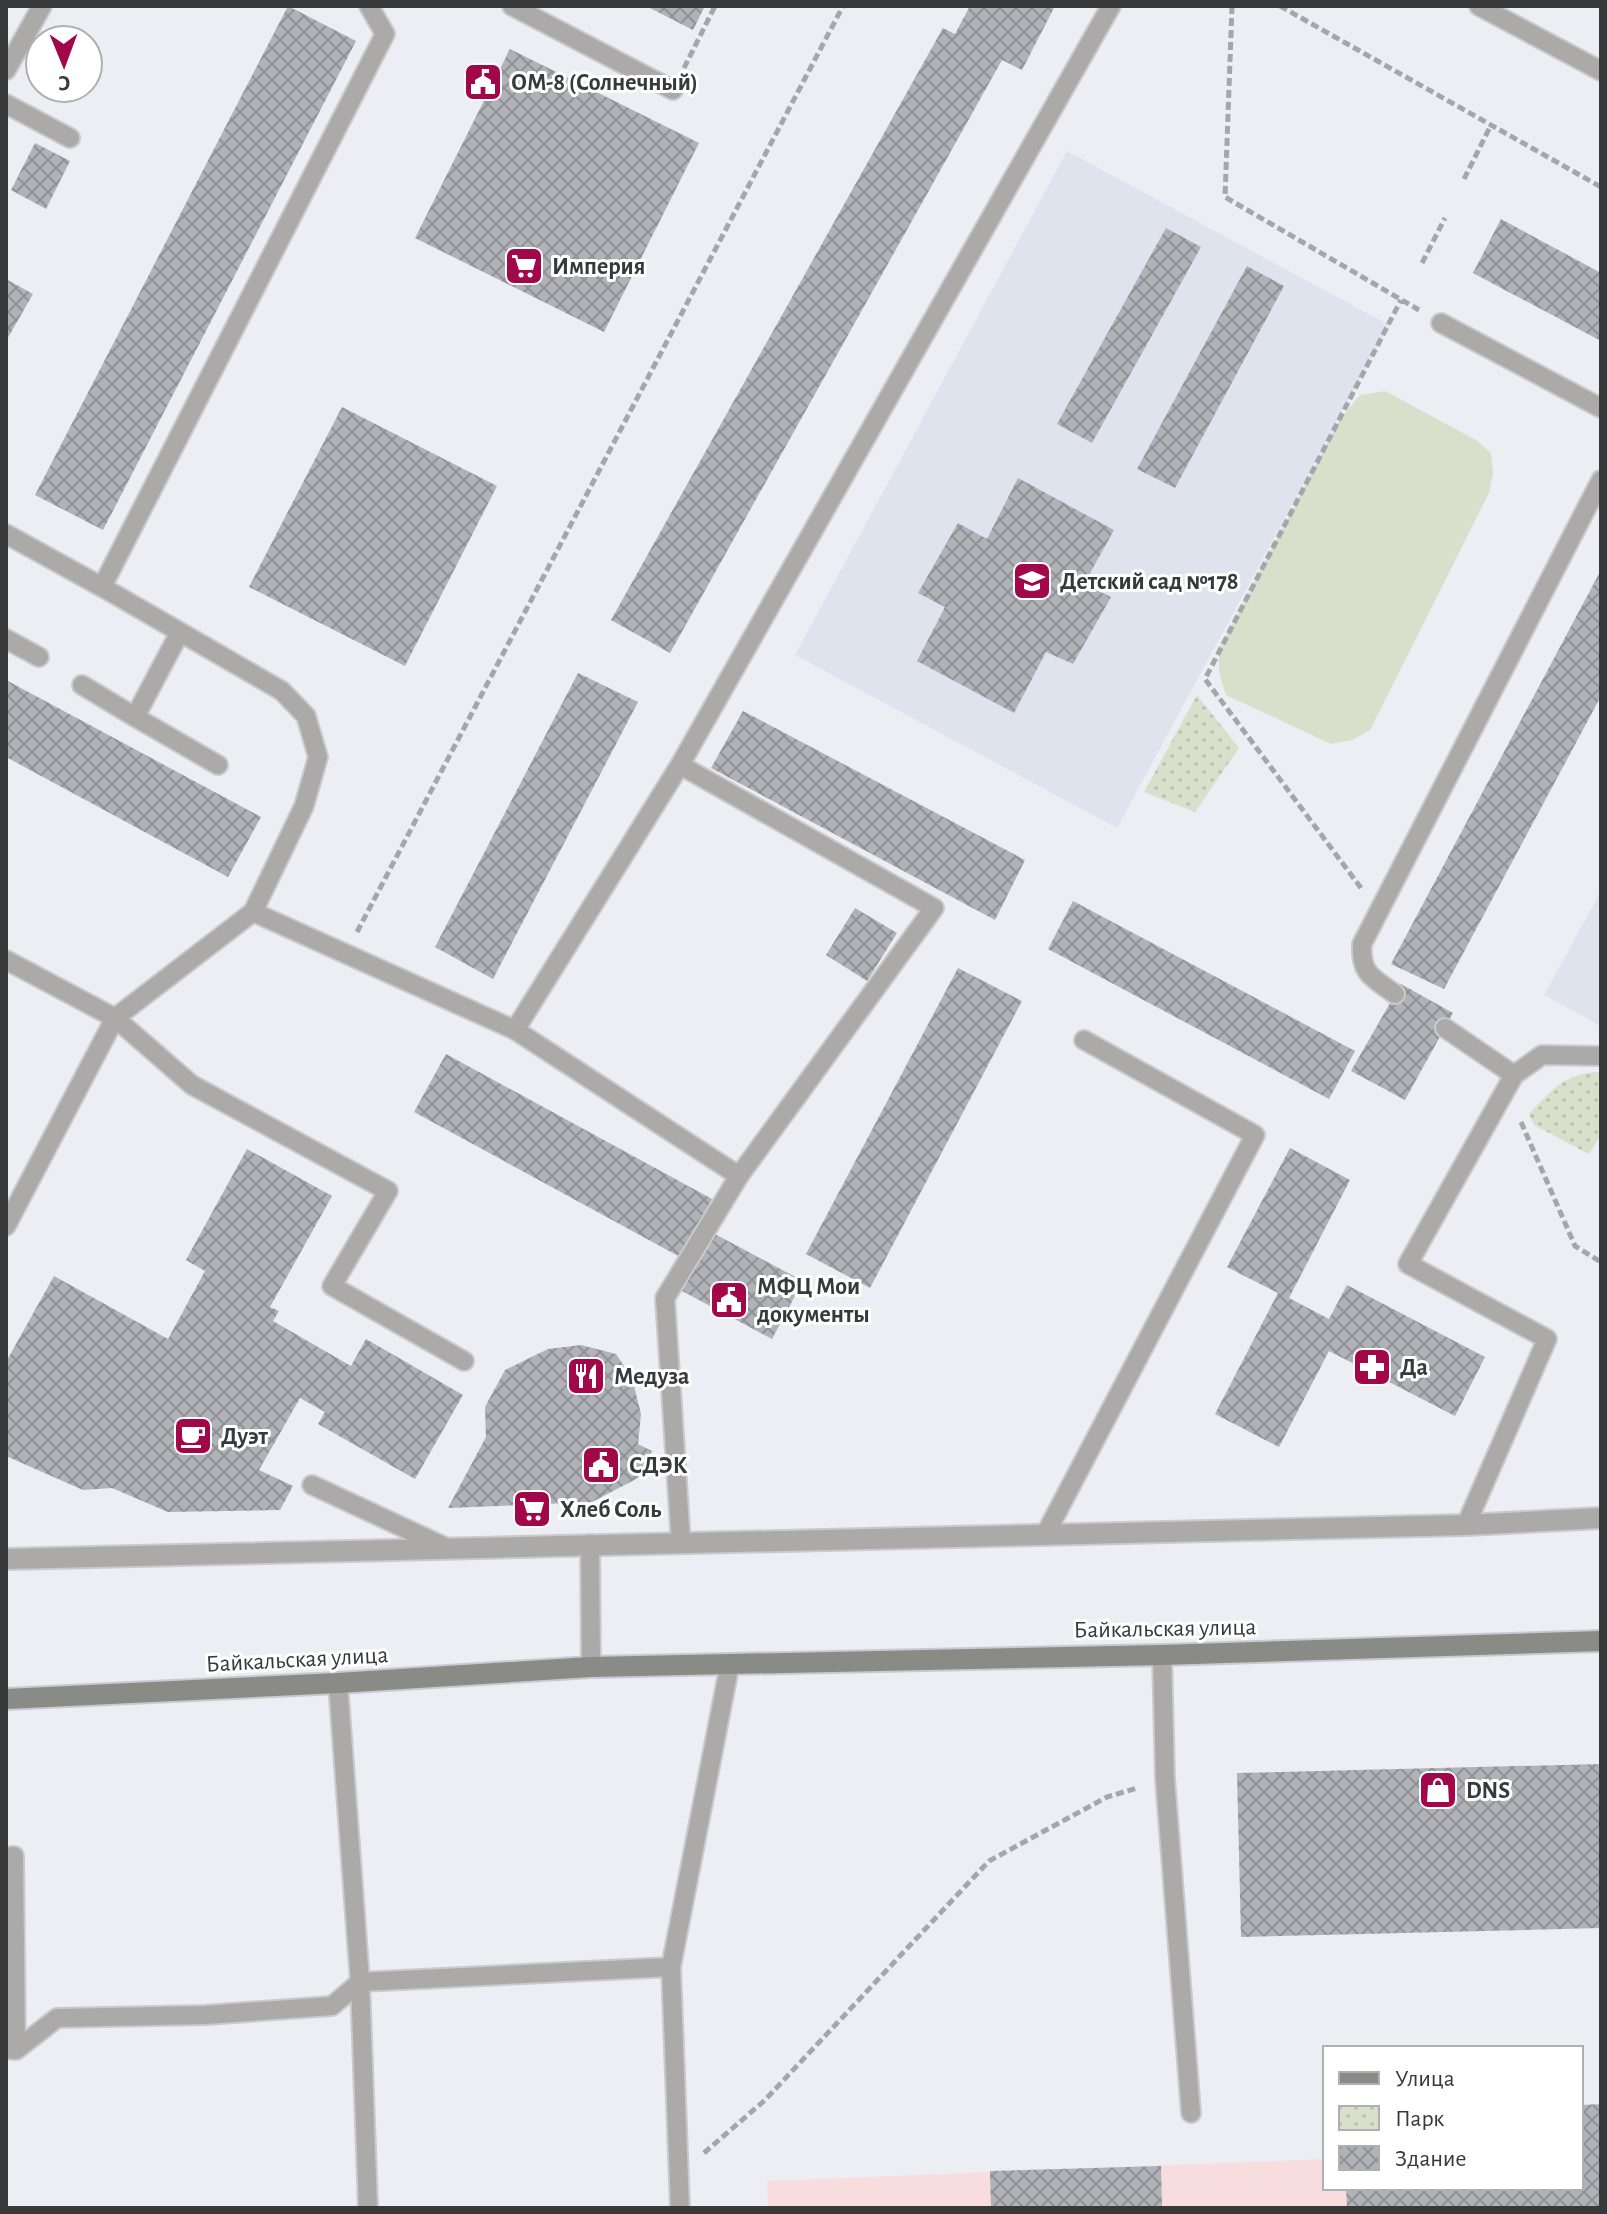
<svg xmlns="http://www.w3.org/2000/svg" width="1607" height="2214" font-family="'Alegreya Sans',sans-serif">
  <style>
    .built { fill: #dfe3ee }
    .industrial { fill: #f8dddf }
    .grass { fill: #d8dfcb }
    .park { fill: url(#park-dots) }
    .building { fill: url(#building-cross-hatch) }
    .lines { fill: none; stroke-linecap: round; stroke-linejoin: round }
    .service-casing { stroke: #c8cace; stroke-width: 22 }
    .minor-casing { stroke: #c8cace; stroke-width: 24 }
    .secondary-casing { stroke: #c8cace; stroke-width: 24 }
    .path { stroke: #a4a6aa; stroke-width: 5; stroke-dasharray: 8 4; stroke-linecap: butt }
    .service { stroke: #abaaa8; stroke-width: 18 }
    .minor { stroke: #abaaa8; stroke-width: 20 }
    .secondary { stroke: #8a8a86; stroke-width: 20 }
    .labels { text-anchor: middle; stroke-width: 6; stroke-linejoin: round; paint-order: stroke }
    .poi-label { font-size: 24px; font-weight: bold; fill: #38393b; stroke: #fff; text-anchor: start }
    .street-label { font-size: 24px; fill: #38393b; stroke: #fff }
  </style>
  <defs>
    <pattern id="park-dots" width="8" height="8" patternUnits="userSpaceOnUse" patternTransform="scale(2)"><rect width="8" height="8" fill="#d8dfcb"/><path d="M2 2h.1M6 6h.1" fill="none" stroke="#bac0af" stroke-width="1.8" stroke-linecap="round"/></pattern>
    <pattern id="building-cross-hatch" width="8" height="8" patternUnits="userSpaceOnUse" patternTransform="scale(2)"><rect width="8" height="8" fill="#b0b2b7"/><path d="M0 0l8 8M0 8l8-8" fill="none" stroke="#909296"/></pattern>
  </defs>
  <rect width="100%" height="100%" fill="#eceef3"/>
  <path class="built" d="M1067,151L1389,325L1117,828L795,655Z
    M1601,891V1026L1544,995Z"/>
  <path class="industrial" d="M1601,2148V2208H768L767,2181L1325,2159V2188H1581Z"/>
  <path class="grass" d="M1385,391L1476,440L1491,453L1493,473L1489,493L1370,730L1352,740L1331,744L1226,695L1219,672V649L1338,422L1360,395Z"/>
  <path class="park" d="M1197,695L1239,748L1195,812L1144,792Z
    M1601,1072V1135L1589,1154L1534,1125L1529,1114C1553,1089 1564,1073 1601,1072Z"/>
  <path class="building" d="M288,6L356,41L103,530L35,495Z
    M646,6H705L693,30Z
    M970,6H1055L1022,70L1002,60L670,653L611,620L943,28L955,34Z
    M510,49L699,143L604,332L415,238Z
    M35,143L70,161L46,209L11,190Z
    M1501,219L1601,273V341L1473,273Z
    M1166,228L1201,247L1092,443L1057,424Z
    M1247,266L1284,286L1175,488L1137,469Z
    M6,279L33,294L6,341Z
    M342,407L497,486L405,666L249,587Z
    M1018,478L1114,530L1084,584L1111,597L1073,664L1046,652L1014,713L917,661L945,607L918,593L958,523L987,539Z
    M1601,570V696L1444,989L1391,964Z
    M578,673L638,702L493,979L435,947Z
    M6,680L261,817L228,877L6,757Z
    M743,711L1025,860L995,920L711,768Z
    M1073,901L1355,1051L1329,1099L1048,949Z
    M855,908L897,933L867,981L826,955Z
    M958,968L1022,1001L870,1288L806,1254Z
    M1401,984L1453,1013L1405,1100L1351,1071Z
    M446,1054L712,1199L680,1257L414,1112Z
    M1290,1148L1350,1180L1289,1298L1329,1319L1347,1285L1485,1357L1455,1416L1329,1351L1279,1447L1215,1414L1278,1293L1227,1267Z
    M247,1149L332,1196L270,1307L279,1311L273,1321L351,1366L366,1339L463,1395L415,1479L318,1424L325,1412L300,1398L259,1470L293,1486L280,1510L168,1512L112,1488L83,1490L6,1456V1362L54,1276L168,1339L205,1271L186,1260Z
    M713,1233L803,1281L772,1339L682,1291Z
    M581,1345L616,1354L632,1378L641,1414L638,1444L652,1451L638,1478L592,1502L448,1508L486,1437L485,1407L505,1370L548,1349Z
    M1601,1764V1928L1241,1937L1237,1773Z
    M1601,2104V2208H1347L1346,2188H1581V2105Z
    M1161,2166L1162,2208H991L990,2171Z"/>
  <g class="lines">
    <g class="service-casing">
      <path id="service" d="M512,6L673,90
        M1479,6L1601,71
        M6,70L42,6
        M6,104L70,138
        M1441,323L1601,408
        M6,534L102,587
        M180,632L135,717L218,765
        M6,639L39,657
        M82,685L135,717
        M680,765L1111,6
        M253,912L515,1030L739,1176
        M6,960L115,1018L192,1085L388,1191L332,1286L464,1361
        M1395,994C1373,978 1360,974 1362,944L1601,480
        M1445,1028L1514,1075
        M515,1030L680,765L934,908L739,1176L665,1298L681,1543
        M6,1226L115,1018L253,912L304,806L318,757L306,716L282,691L102,587L385,34L369,6
        M312,1485L445,1547
        M1466,1525L1547,1339L1408,1264L1514,1075L1542,1055L1601,1056
        M1046,1533L1255,1135L1084,1040
        M590,1544L591,1667
        M1162,1655L1165,1779L1191,2113
        M338,1683L360,1982L368,2208
        M6,1857L14,1856L16,2050
        M6,2049L16,2050L57,2018L205,2015L332,2006L360,1982L671,1967
        M680,2208L671,1967L730,1663"/>
    </g>
    <g class="minor-casing">
      <path id="minor" d="M6,1559L1466,1525L1601,1518"/>
    </g>
    <g class="secondary-casing">
      <path id="secondary" d="M6,1699L338,1683L591,1667L1162,1655L1601,1641"/>
    </g>
    <path class="path" d="M1232,6L1225,197L1419,310
      M1280,6L1601,187
      M684,68L715,6
      M1464,179L1491,125
      M1422,263L1445,218
      M1361,888L1205,679L1401,300
      M357,932L843,6
      M1521,1122L1575,1246L1601,1262
      M704,2153L765,2100L989,1861L1107,1797L1137,1788"/>
    <use href="#service" class="service"/>
    <use href="#minor" class="minor"/>
    <use href="#secondary" class="secondary"/>
  </g>
  <defs>
    <g id="civic-square" transform="scale(2)"><rect x="-9" y="-9" width="18" height="18" rx="4" fill="#a10749" stroke="#fff"/><path d="M-.6-6.5H3V-4.5H.6V-3L4-1V1h2V6H-6V1h2V-1L-.6-3ZM-1.2 2.5V6h2.4V2.5Z" fill="#fff"/></g>
    <g id="supermarket-square" transform="scale(2)"><rect x="-9" y="-9" width="18" height="18" rx="4" fill="#a10749" stroke="#fff"/><path d="M-6-5.5h2.5l.6 2H6L4.5 2H-2.5L-4.4-4H-6ZM-1.5 3.2a1.3 1.3 0 1 0 .1 0ZM3 3.2a1.3 1.3 0 1 0 .1 0Z" fill="#fff"/></g>
    <g id="school-square" transform="scale(2)"><rect x="-9" y="-9" width="18" height="18" rx="4" fill="#a10749" stroke="#fff"/><path d="M0-5L7-2L0 1L-7-2ZM-4 1L0 2.5L4 1V4Q0 6-4 4Z" fill="#fff"/></g>
    <g id="pharmacy-square" transform="scale(2)"><rect x="-9" y="-9" width="18" height="18" rx="4" fill="#a10749" stroke="#fff"/><path d="M-2-6h4v4h4v4h-4v4h-4v-4h-4v-4h4Z" fill="#fff"/></g>
    <g id="restaurant-square" transform="scale(2)"><rect x="-9" y="-9" width="18" height="18" rx="4" fill="#a10749" stroke="#fff"/><path d="M-5-6h1v4h1v-4h1v4h1v-4h1v5L-1.5 .5V6h-2V.5L-5-1ZM5-6V6H3V1.5H1.5Q1.5-4 5-6Z" fill="#fff"/></g>
    <g id="cafe-square" transform="scale(2)"><rect x="-9" y="-9" width="18" height="18" rx="4" fill="#a10749" stroke="#fff"/><path d="M-5.5-4.5H6V0H3Q3 3.5 0 3.5H-2.5Q-5.5 3.5-5.5 0ZM3-3.2v2h1.7v-2ZM-6 4.5H4V6H-6Z" fill="#fff"/></g>
    <g id="shop-square" transform="scale(2)"><rect x="-9" y="-9" width="18" height="18" rx="4" fill="#a10749" stroke="#fff"/><path d="M-5-2.5h2.3a2.7 3.5 0 0 1 5.4 0H5L5.5 6h-11ZM-1.5-2.5h3a1.5 2.3 0 0 0-3 0Z" fill="#fff"/></g>
  </defs>
  <g fill-rule="evenodd">
    <use href="#civic-square" x="483" y="82"/>
    <use href="#supermarket-square" x="524" y="266"/>
    <use href="#school-square" x="1032" y="581"/>
    <use href="#civic-square" x="729" y="1300"/>
    <use href="#pharmacy-square" x="1372" y="1367"/>
    <use href="#restaurant-square" x="586" y="1376"/>
    <use href="#cafe-square" x="193" y="1436"/>
    <use href="#civic-square" x="601" y="1465"/>
    <use href="#supermarket-square" x="532" y="1509"/>
    <use href="#shop-square" x="1438" y="1790"/>
  </g>
  <g class="labels">
    <g class="poi-label">
      <text x="511" y="90">ОМ-8 (Солнечный)</text>
      <text x="552" y="274">Империя</text>
      <text x="1060" y="589">Детский сад №178</text>
      <text x="757" y="1294">МФЦ Мои<tspan x="757" dy="28">документы</tspan></text>
      <text x="1400" y="1375">Да</text>
      <text x="614" y="1384">Медуза</text>
      <text x="221" y="1444">Дуэт</text>
      <text x="629" y="1473">СДЭК</text>
      <text x="560" y="1517">Хлеб Соль</text>
      <text x="1466" y="1798">DNS</text>
    </g>
    <g class="street-label">
      <text transform="translate(1165 1628) rotate(-1)" y="8">Байкальская улица</text>
      <text transform="translate(297 1659) rotate(-3)" y="8">Байкальская улица</text>
    </g>
  </g>
  <rect width="1607" height="2214" fill="none" stroke="#38393b" stroke-width="16"/>
  <rect x="1323" y="2046" width="260" height="144" fill="#ffffff" stroke="#afb0b1" stroke-width="2"/>
  <rect x="1339" y="2072" width="40" height="12" fill="#8a8a86" stroke="#afb0b1" stroke-width="2"/>
  <text x="1395" y="2086" font-size="24" fill="#38393b">Улица</text>
  <rect x="1339" y="2106" width="40" height="24" fill="url(#park-dots)" stroke="#afb0b1" stroke-width="2"/>
  <text x="1395" y="2126" font-size="24" fill="#38393b">Парк</text>
  <rect x="1339" y="2146" width="40" height="24" fill="url(#building-cross-hatch)" stroke="#afb0b1" stroke-width="2"/>
  <text x="1395" y="2166" font-size="24" fill="#38393b">Здание</text>
  <g transform="translate(64 64) rotate(179)"><circle r="38" fill="#ffffff" stroke="#afb0b1" stroke-width="2"/>
  <path d="M0-6L14 30L0 20L-14 30Z" fill="#a10749"/>
  <text y="-12" font-size="22" font-weight="bold" text-anchor="middle" fill="#38393b">С</text>
  </g>
</svg>
